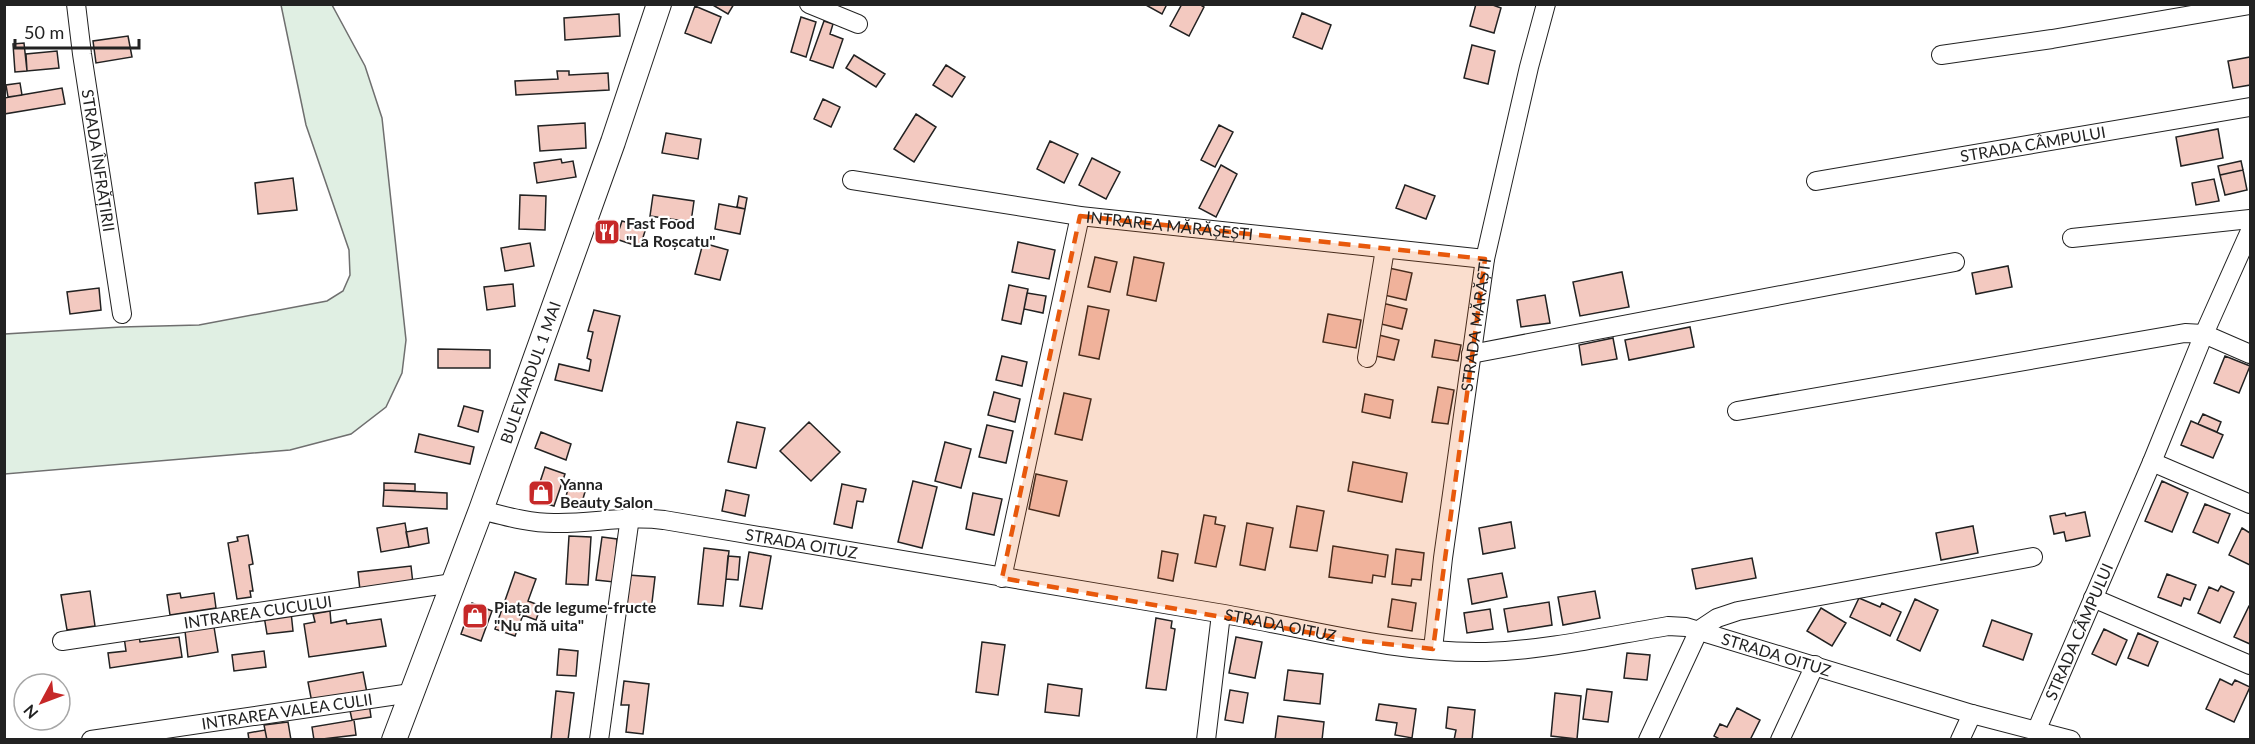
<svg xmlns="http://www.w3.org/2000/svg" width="2255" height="744" font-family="Lato,sans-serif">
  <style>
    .green { fill: #e0efe3; stroke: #6f6f6f; stroke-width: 1.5 }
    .building { fill: #f3c9c0; stroke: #222; stroke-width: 1.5 }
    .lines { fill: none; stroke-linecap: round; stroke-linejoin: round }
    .minor-casing { stroke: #222; stroke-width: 20 }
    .major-casing { stroke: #222; stroke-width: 26 }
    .minor { stroke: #fff; stroke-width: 18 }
    .major { stroke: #fff; stroke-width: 24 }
    .marked { fill: #e8590c; fill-opacity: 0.2; stroke: #e8590c; stroke-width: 4.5; stroke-dasharray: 12 8; stroke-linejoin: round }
    .labels { text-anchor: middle; stroke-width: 4.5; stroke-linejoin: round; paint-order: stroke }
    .street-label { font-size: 16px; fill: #222; stroke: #fff }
    .poi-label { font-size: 16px; font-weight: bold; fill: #222; stroke: #fff; text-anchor: start }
  </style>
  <rect width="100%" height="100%" fill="#fff"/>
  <path class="green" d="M281,5H332L365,66L382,118L406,340L402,373L386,407L351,434L290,450L5,474V334L121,327L199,325L327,301L343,291L350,275L349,250L306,125Z"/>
  <path class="building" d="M711,4H734L728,14Z
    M1144,4H1167L1162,14Z
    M1182,4H1199L1204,7L1189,36L1170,26Z
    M1476,4H1490L1501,8L1494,33L1470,26Z
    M695,6L721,17L711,43L685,33Z
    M1302,13L1331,25L1322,49L1293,37Z
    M619,14L620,36L565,40L564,18Z
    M801,17L816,22L806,57L791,52Z
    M824,21L833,24L830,34L843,39L833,68L810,60Z
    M128,36L132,57L96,63L93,41Z
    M24,43L27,71L15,72L13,44Z
    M1472,45L1495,51L1488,84L1464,78Z
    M57,51L59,68L27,71L26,54Z
    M854,55L885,74L876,87L846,68Z
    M2250,57V85L2233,88L2228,61Z
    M946,65L965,77L952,97L933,85Z
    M557,71H569V75L608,73L609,90L516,95L515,81L558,79Z
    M20,83L22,95L8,97L6,85Z
    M62,88L65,104L4,114V98Z
    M823,99L840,107L831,127L814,119Z
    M916,114L936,127L914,162L894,149Z
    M585,123L586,148L540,151L538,126Z
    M1219,125L1233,132L1215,167L1201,160Z
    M2218,129L2223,158L2181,166L2176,137Z
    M666,133L701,139L698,159L662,153Z
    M1050,141L1078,154L1064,183L1037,169Z
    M1092,158L1120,172L1106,199L1079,185Z
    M561,159L562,163L573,161L576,177L537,183L534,163Z
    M2241,161L2243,170L2220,175L2218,166Z
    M1221,165L1237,174L1216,217L1199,208Z
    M2243,170L2247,190L2225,195L2220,175Z
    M293,178L297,210L258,214L255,183Z
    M2214,179L2219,201L2196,205L2192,183Z
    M1405,185L1435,196L1426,219L1396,208Z
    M520,195L546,196L545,230L519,229Z
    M653,195L694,201L691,222L650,216Z
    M739,196L747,198L745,209L737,207Z
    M719,204L745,209L740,234L715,229Z
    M622,221L646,228L640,247L616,239Z
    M1018,242L1055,250L1049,279L1012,272Z
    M530,243L534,266L505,271L501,248Z
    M703,243L728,250L720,280L695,274Z
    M1095,257L1117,262L1110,292L1088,287Z
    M1134,257L1164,263L1156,301L1127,295Z
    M2008,266L2012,287L1976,294L1972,273Z
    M1389,268L1412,273L1406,300L1384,295Z
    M1622,272L1629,307L1580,316L1573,282Z
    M513,284L515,306L487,310L484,287Z
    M1009,285L1028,289L1021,324L1002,320Z
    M99,288L101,310L70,314L67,292Z
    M1027,293L1046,296L1043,313L1024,309Z
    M1545,295L1550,323L1521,327L1517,300Z
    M1382,303L1407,309L1402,329L1377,323Z
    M1088,306L1109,310L1099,359L1079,355Z
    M594,310L620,316L602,391L555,380L559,364L589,371L591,360L587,358L593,332L588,331Z
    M1328,314L1361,320L1356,348L1323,342Z
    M1690,327L1694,347L1629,360L1625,340Z
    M1375,334L1399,340L1394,360L1371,355Z
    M1613,338L1617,359L1582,365L1579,345Z
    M1435,340L1461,345L1458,361L1432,357Z
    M438,349L490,350V368H438Z
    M1002,356L1027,362L1022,386L996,380Z
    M2225,356L2250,366L2239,393L2214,383Z
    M1438,387L1454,390L1448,424L1432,422Z
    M994,392L1020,399L1015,422L988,415Z
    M1064,393L1091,399L1082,440L1055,434Z
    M1365,394L1393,400L1390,418L1362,412Z
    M464,406L483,411L478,432L458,426Z
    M2203,414L2221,422L2217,432L2198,424Z
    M2191,421L2223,435L2213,458L2181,445Z
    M737,422L765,428L756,468L728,462Z
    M809,422L840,452L811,481L780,451Z
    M987,425L1013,431L1006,463L979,457Z
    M541,432L571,444L566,460L535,448Z
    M419,434L474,447L470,464L415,452Z
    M945,442L971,449L961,488L935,481Z
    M1353,462L1407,473L1402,502L1348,491Z
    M545,467L565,474L554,506L534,500Z
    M1036,474L1067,481L1059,516L1029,509Z
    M570,480L587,485L580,509L564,505Z
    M913,481L937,487L922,548L898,542Z
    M2162,481L2188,493L2172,532L2145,521Z
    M384,483L415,484V491L384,490Z
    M842,484L866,489L863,502L857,501L852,528L834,524Z
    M384,490L447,493V509L383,506Z
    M726,490L749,495L745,516L722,511Z
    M973,493L1002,499L994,535L966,529Z
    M2205,504L2230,514L2218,543L2193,532Z
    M1297,506L1324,511L1317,551L1290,547Z
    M2085,512L2090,536L2066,541L2064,532L2054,534L2050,516L2065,513L2066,516Z
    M1204,515L1216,517L1215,524L1225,526L1216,567L1195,563Z
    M1511,522L1515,548L1483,554L1479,528Z
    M405,523L409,547L381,552L377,528Z
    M1247,523L1273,528L1265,570L1240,565Z
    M1973,526L1978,553L1941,560L1936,533Z
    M427,528L429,543L409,547L406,532Z
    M2242,528L2250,533V565L2229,555Z
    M248,535L253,564L249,565L253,591H250L251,597L237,599L228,543L238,541L237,537Z
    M569,536L591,537L588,585L566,584Z
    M602,537L617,539L614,582L596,580Z
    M1333,546L1388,555L1385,577L1373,575L1372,583L1329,577Z
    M704,548L729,551L723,606L698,604Z
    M1396,549L1424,553L1421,580L1412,579L1411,586L1392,584Z
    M1162,551L1178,554L1173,581L1158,578Z
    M749,552L771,556L762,609L740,606Z
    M728,556L740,557L738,580L726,579Z
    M1752,558L1756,578L1696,589L1692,569Z
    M411,566L413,584L360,590L358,572Z
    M515,572L536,579L528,601L541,606L536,620L523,615L515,636L495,629Z
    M1502,573L1507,597L1472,604L1468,579Z
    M2167,574L2196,585L2190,600L2184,598L2181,606L2158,597Z
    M628,575L655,577L651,611L625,608Z
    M2221,586L2234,592L2220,623L2198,613L2209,587L2218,591Z
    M90,591L95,626L67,630L61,595Z
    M1595,591L1600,618L1563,625L1558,597Z
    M180,593L181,598L214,593L216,608L170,615L167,595Z
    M1859,598L1880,607L1882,603L1901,612L1890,636L1850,617Z
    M1392,599L1416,603L1412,631L1388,627Z
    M1915,599L1938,610L1920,651L1897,640Z
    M1549,602L1552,625L1508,632L1504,609Z
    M472,603L492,611L481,641L461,634Z
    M2249,606H2250V644L2234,637Z
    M1821,608L1846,623L1832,646L1807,631Z
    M1490,609L1493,629L1467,633L1464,613Z
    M330,611L331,623L346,620L347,624L381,619L386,646L309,657L304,624L315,622L313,614Z
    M291,612L293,631L267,634L264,616Z
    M1156,618L1172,621L1171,628L1175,629L1166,690L1146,688Z
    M1992,620L2032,634L2023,660L1983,646Z
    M214,627L218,652L188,657L185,631Z
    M2104,629L2127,640L2116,665L2092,654Z
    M2138,633L2158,642L2148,666L2128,658Z
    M139,635L140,642L179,637L182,657L110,668L108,653L126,651L124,637Z
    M1236,637L1262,642L1255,678L1229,673Z
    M982,642L1005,645L998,695L976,692Z
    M559,649L578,651L576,676L557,675Z
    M264,651L266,667L234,671L232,655Z
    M1627,653L1650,655L1647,680L1624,678Z
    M1288,670L1323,674L1320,704L1284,700Z
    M363,672L367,693L312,703L308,682Z
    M2220,679L2232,685L2235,680L2250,687L2234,722L2206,709Z
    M624,681L649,684L643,734L626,732L629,705H621Z
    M1048,684L1082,689L1079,716L1045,712Z
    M1587,689L1612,692L1608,722L1583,719Z
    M1230,690L1248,693L1243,723L1225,720Z
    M556,691L574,693L568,740H551Z
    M1555,693L1581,696L1577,739L1551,736Z
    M369,703L371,717L352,720L349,706Z
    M1379,704L1416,709L1412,738L1395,735L1397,723L1376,720Z
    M1448,707L1475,710L1472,740H1454L1456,730L1446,728Z
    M1737,708L1760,720L1750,740H1721L1714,736L1720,724L1727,727Z
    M1278,716L1324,722L1322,740H1275Z
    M354,720L356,735L314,740L312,727Z
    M288,722L291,740H267L264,725Z
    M265,730L267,740H249L248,733Z"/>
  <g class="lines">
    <g class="minor-casing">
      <g id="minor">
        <path id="s1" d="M76,4L82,54L122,314"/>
        <path d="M809,4L858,24"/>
        <path d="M1941,55L2052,39L2250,5"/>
        <path id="s2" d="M852,180L1080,216L1485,259"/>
        <path id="s3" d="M1816,181L2250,107"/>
        <path d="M2072,238L2250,219"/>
        <path d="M1471,354L1955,262"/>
        <path d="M1367,358L1385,249"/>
        <path d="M1737,411L2185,333L2204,334L2250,354"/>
        <path d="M2152,462L2250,504"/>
        <path id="s4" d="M481,510C505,516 529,523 554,523C591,524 627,515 664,520C849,552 1034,582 1218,613C1306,628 1396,654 1486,652C1547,650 1608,636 1668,626L1686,627L1972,714L2071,740"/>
        <path d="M1002,578L1080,216"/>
        <path d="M2093,598L2250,665"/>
        <path id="s5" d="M62,641L453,583"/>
        <path id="s6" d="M1433,649L1443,558L1485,259L1529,67L1546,4"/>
        <path id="s7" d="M2037,729L2152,462L2204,334L2250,231"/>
        <path id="s8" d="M91,740L411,693"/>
        <path d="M599,740L630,517"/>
        <path d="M1206,740L1221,614"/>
        <path d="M1648,740L1699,630L1717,618L1738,611L2033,557"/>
        <path d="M1780,740L1815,665"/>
        <path d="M1960,740L1972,714"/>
      </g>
    </g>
    <g class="major-casing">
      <g id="major">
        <path id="s9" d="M394,740L481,510L613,142L659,4"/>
      </g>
    </g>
    <use href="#minor" class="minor"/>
    <use href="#major" class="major"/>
  </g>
  <path class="marked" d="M1080,216L1485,259L1433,649L1351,640L1002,578Z"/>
  <defs>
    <g id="restaurant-square" transform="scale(1.35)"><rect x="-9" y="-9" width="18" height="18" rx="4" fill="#c62828" stroke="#fff"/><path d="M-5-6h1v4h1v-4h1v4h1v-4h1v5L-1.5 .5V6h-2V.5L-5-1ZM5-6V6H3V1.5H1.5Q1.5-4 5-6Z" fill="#fff"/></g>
    <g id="shop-square" transform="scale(1.35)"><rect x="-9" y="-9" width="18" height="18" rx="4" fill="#c62828" stroke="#fff"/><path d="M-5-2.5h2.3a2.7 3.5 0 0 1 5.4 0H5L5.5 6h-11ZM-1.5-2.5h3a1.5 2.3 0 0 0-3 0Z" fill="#fff"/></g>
  </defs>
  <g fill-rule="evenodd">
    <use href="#restaurant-square" x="607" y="232"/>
    <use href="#shop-square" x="541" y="493"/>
    <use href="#shop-square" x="475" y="616"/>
  </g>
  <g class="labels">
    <g class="street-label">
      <text dy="6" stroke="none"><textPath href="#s3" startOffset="220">STRADA CÂMPULUI</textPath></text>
      <text dy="6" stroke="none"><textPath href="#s1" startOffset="158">STRADA ÎNFRĂȚIRII</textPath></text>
      <text dy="6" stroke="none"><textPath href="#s2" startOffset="321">INTRAREA MĂRĂȘEȘTI</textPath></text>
      <text dy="6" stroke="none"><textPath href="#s6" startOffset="327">STRADA MĂRĂȘTI</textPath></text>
      <text dy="6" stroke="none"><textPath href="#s9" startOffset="392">BULEVARDUL 1 MAI</textPath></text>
      <text dy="6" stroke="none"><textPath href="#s4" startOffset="324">STRADA OITUZ</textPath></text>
      <text dy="6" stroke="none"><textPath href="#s5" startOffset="198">INTRAREA CUCULUI</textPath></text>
      <text dy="6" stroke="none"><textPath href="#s4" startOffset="810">STRADA OITUZ</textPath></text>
      <text dy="6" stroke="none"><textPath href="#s7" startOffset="106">STRADA CÂMPULUI</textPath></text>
      <text dy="6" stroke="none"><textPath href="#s4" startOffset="1314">STRADA OITUZ</textPath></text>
      <text dy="6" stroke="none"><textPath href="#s8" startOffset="198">INTRAREA VALEA CULII</textPath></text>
    </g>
    <g class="poi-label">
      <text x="626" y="229">Fast Food<tspan x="626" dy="18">"La Roșcatu"</tspan></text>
      <text x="560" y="490">Yanna<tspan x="560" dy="18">Beauty Salon</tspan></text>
      <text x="494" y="613">Piața de legume-fructe<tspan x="494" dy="18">"Nu mă uita"</tspan></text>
    </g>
  </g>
  <rect width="2255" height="744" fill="none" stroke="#222222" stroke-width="12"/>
  <g transform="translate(42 702) rotate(229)"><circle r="28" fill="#ffffff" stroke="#a7a7a7" stroke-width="1.5"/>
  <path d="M0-4.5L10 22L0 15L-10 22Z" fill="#c62828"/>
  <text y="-9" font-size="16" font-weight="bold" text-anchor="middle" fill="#222222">N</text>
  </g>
  <path d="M15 39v9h124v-9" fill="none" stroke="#222222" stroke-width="3"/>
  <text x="24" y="39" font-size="18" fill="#222222" stroke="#ffffff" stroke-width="4.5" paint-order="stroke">50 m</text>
</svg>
